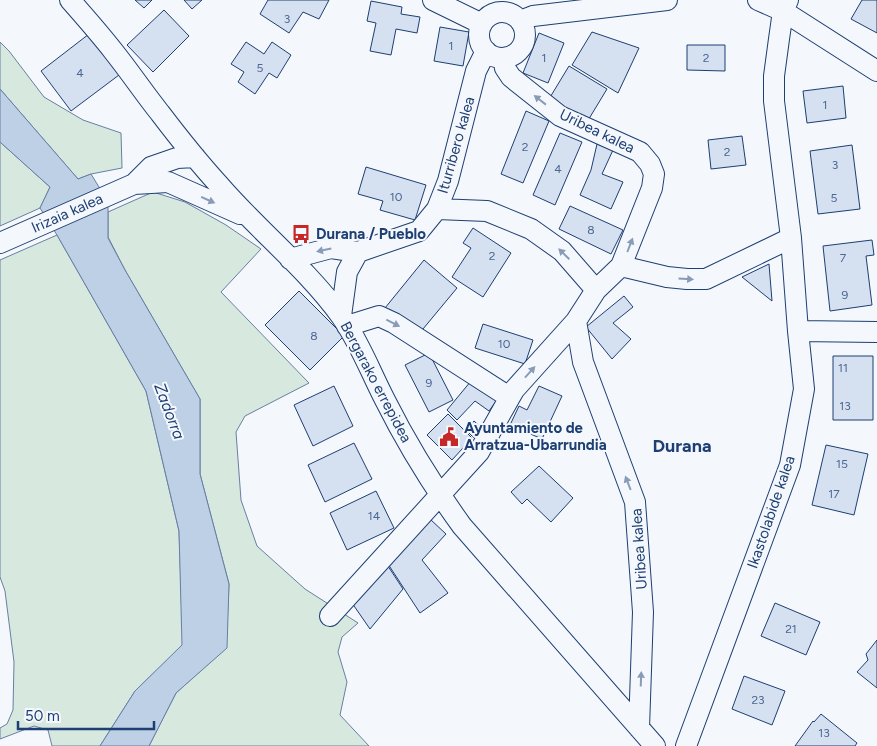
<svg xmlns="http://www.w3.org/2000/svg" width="877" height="746" font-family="Figtree,sans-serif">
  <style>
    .green { fill: #d7e8df; stroke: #687fa3 }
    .water { fill: #bed0e5; stroke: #687fa3 }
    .building { fill: #d5e0f0; stroke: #1d3f73 }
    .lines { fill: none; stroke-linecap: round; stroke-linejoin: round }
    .minor-casing { stroke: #1d3f73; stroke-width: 22 }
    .minor { stroke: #f4f7fb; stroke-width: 20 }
    .oneway { fill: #889bb7 }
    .labels { text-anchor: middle; stroke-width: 4; stroke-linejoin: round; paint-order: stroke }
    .number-label { font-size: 12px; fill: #4b6792 }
    .street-label { font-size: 15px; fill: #1d3f73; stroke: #f4f7fb }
    .poi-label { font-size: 15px; font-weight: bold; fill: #1d3f73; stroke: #f4f7fb; text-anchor: start }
    .water-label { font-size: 16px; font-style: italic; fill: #1d3f73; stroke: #f4f7fb }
    .quarter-label { font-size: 18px; font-weight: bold; fill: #1d3f73; stroke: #f4f7fb }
  </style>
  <rect width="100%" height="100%" fill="#f4f7fb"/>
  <path class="green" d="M0,42L9,51L44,97L83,120L121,133L122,168L91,174L78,179L0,89Z
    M0,142L50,187L40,208L0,226Z
    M153,192L185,202L226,225L261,249L221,292L309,383L245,416L236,432L241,500L257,546L305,589L358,623L342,637L338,652L347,682L340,715L369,746H149L176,693L226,648L229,584L200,474V399L125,270L108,237V212Z
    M57,235L146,391L179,531L183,645L135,691L100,746H52L48,730L34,726L0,739V728L7,724L13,710L14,662L5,591L0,577V260Z"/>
  <path class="water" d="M0,89L78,179L91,174L102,192L108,205V238L125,270L200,399V474L229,584L227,648L176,693L149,746H100L135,691L182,645L179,531L146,391L57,235L40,208L50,187L0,142Z"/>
  <path class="building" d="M135,0H152L144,8Z
    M184,0H202L192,9Z
    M268,0H329L319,19L303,12L289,33L260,14Z
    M862,0H877V33L851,19Z
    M371,1L402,7L401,14L420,17L417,33L396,29L391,55L370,51L376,23L367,21Z
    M164,10L189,36L153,72L127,45Z
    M440,27L469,32L463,66L434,61Z
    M592,32L639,48L618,93L572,65Z
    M539,33L564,43L548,83L523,73Z
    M89,34L119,75L71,111L41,71Z
    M246,42L264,54L272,42L291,55L277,78L269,73L255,94L238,82L244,72L231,64Z
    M687,45H725V71L687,70Z
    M569,66L607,89L587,122L549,99Z
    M843,86L846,118L807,123L803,91Z
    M526,111L549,121L523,183L501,174Z
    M560,133L582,142L555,205L533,195Z
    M742,136L746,165L711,169L708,140Z
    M597,144L613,150L602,174L623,182L611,209L580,195L591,170Z
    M852,145L860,209L818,214L810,151Z
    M366,167L426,185L415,220L380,210L383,201L358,194Z
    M570,206L623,230L611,254L559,229Z
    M473,228L511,253L483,297L452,277L471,248L463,243Z
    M872,240L874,255L866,256L872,305L830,311L823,246Z
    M424,260L457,288L418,335L385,308Z
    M769,264L772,301L742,277Z
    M299,291L344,336L310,370L265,325Z
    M624,296L633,307L613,323L631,339L612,359L586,327Z
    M483,324L533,340L525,364L475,348Z
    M429,353L453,400L429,412L405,365Z
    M833,356H873V420H833Z
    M471,381L497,400L489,411L475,401L457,420L447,410Z
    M334,386L353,426L313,446L294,405Z
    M539,386L562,396L542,439L510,425L519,406L527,410Z
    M448,414L472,438L452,460L427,435Z
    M474,421L484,430L475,439L466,430Z
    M354,443L372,479L325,502L308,465Z
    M826,445L868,454L854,515L812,505Z
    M539,466L573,498L551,522L527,499L522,504L511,492Z
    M376,491L394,528L347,550L330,513Z
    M430,519L446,534L422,560L448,593L420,613L388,564Z
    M386,563L403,589L370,629L352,603Z
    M775,603L820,622L806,655L761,636Z
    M877,640V688L857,672L868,660L866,654Z
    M744,676L785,691L772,725L732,709Z
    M821,714L857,743L855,746H795L813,721L814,722Z"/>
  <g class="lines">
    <g class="minor-casing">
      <path id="minor" d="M70,0C85,17 100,34 114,52C130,72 144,93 160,113C179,138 199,163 220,186C259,231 306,268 341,316C360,343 370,371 385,400C407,444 433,486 462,526L655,746
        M433,0L482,24
        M758,0L783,11L877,71
        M479 35a23 23 0 1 1 46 0a23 23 0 1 1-46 0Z
        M520,21L533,16L667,0
        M134,184L168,182L240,214
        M437,209L487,211L531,229L562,251L596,290
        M0,243L134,184L151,167L177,158L195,157
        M290,259L331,248L358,252L419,231L437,209L448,181L476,71L486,51
        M621,266L667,277L687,279H706L791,238
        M341,316L347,272L358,252
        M576,321L583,362L635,502L643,612L639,728
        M347,326L379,316L394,323L509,397
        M798,331L877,332
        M330,616L479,452L514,390L576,321L596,290L621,266L652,188L654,174L650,164L640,152L560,116L511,77L505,68L503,58
        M686,746L790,465L804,389L798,331L791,238L774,101V76L779,39L783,11L788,0"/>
    </g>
    <use href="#minor" class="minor"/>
  </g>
  <defs><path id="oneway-solid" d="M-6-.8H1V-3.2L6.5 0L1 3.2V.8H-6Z" transform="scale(1.25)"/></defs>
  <g class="oneway">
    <use href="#oneway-solid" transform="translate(540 100) rotate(-142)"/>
    <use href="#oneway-solid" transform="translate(208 200) rotate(24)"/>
    <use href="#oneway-solid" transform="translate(630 245) rotate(-69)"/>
    <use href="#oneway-solid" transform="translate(324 250) rotate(168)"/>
    <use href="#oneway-solid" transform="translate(564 254) rotate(-136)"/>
    <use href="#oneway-solid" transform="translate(686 279) rotate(4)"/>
    <use href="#oneway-solid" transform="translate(393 323) rotate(27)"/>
    <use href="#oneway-solid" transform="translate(530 372) rotate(-48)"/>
    <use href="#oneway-solid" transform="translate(628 483) rotate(-111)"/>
    <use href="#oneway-solid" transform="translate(641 679) rotate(-88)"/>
  </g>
  <defs>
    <g id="bus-bare" transform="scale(1.5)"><path d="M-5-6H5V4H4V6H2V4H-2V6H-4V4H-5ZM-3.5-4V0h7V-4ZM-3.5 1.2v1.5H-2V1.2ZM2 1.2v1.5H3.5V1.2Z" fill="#c62828" stroke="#f4f7fb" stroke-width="2.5" paint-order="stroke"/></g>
    <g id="civic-bare" transform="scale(1.5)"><path d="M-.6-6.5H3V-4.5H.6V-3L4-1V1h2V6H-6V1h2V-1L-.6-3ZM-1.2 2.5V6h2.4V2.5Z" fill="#c62828" stroke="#f4f7fb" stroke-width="2.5" paint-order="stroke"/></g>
  </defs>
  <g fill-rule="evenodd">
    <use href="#bus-bare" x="301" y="234"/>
    <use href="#civic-bare" x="449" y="437"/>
  </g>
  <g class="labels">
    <g class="number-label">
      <text x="287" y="23">3</text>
      <text x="451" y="50">1</text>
      <text x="544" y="62">1</text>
      <text x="706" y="62">2</text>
      <text x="260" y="72">5</text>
      <text x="80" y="77">4</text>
      <text x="825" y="109">1</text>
      <text x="525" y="151">2</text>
      <text x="727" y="156">2</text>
      <text x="835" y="169">3</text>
      <text x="558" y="173">4</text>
      <text x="396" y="201">10</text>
      <text x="834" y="202">5</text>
      <text x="591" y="234">8</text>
      <text x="492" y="260">2</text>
      <text x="843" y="262">7</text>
      <text x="845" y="299">9</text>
      <text x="314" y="340">8</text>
      <text x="504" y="348">10</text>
      <text x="843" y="372">11</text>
      <text x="429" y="387">9</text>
      <text x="845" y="410">13</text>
      <text x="842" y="468">15</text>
      <text x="834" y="498">17</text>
      <text x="374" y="520">14</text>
      <text x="791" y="633">21</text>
      <text x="758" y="704">23</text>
      <text x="824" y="737">13</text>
    </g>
    <g class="street-label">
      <text transform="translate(597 131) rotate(26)" y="5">Uribea kalea</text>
      <text transform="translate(456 145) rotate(-74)" y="5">Iturribero kalea</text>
      <text transform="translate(67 213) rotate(-24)" y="5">Irizaia kalea</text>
      <text transform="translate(376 382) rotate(62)" y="5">Bergarako errepidea</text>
      <text transform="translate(771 512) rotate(-71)" y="5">Ikastolabide kalea</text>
      <text transform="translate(639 549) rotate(-94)" y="5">Uribea kalea</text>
    </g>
    <g class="poi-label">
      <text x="316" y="239">Durana / Pueblo</text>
      <text x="464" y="433">Ayuntamiento de<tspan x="464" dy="17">Arratzua-Ubarrundia</tspan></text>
    </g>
    <g class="water-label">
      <text transform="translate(170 411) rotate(69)" y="6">Zadorra</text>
    </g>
    <g class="quarter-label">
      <text x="682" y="452">Durana</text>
    </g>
  </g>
  <path d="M18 721v8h136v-8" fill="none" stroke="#1d3f73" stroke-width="2.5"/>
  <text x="25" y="721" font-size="15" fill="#1d3f73" stroke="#f4f7fb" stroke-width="4" paint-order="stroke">50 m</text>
</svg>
